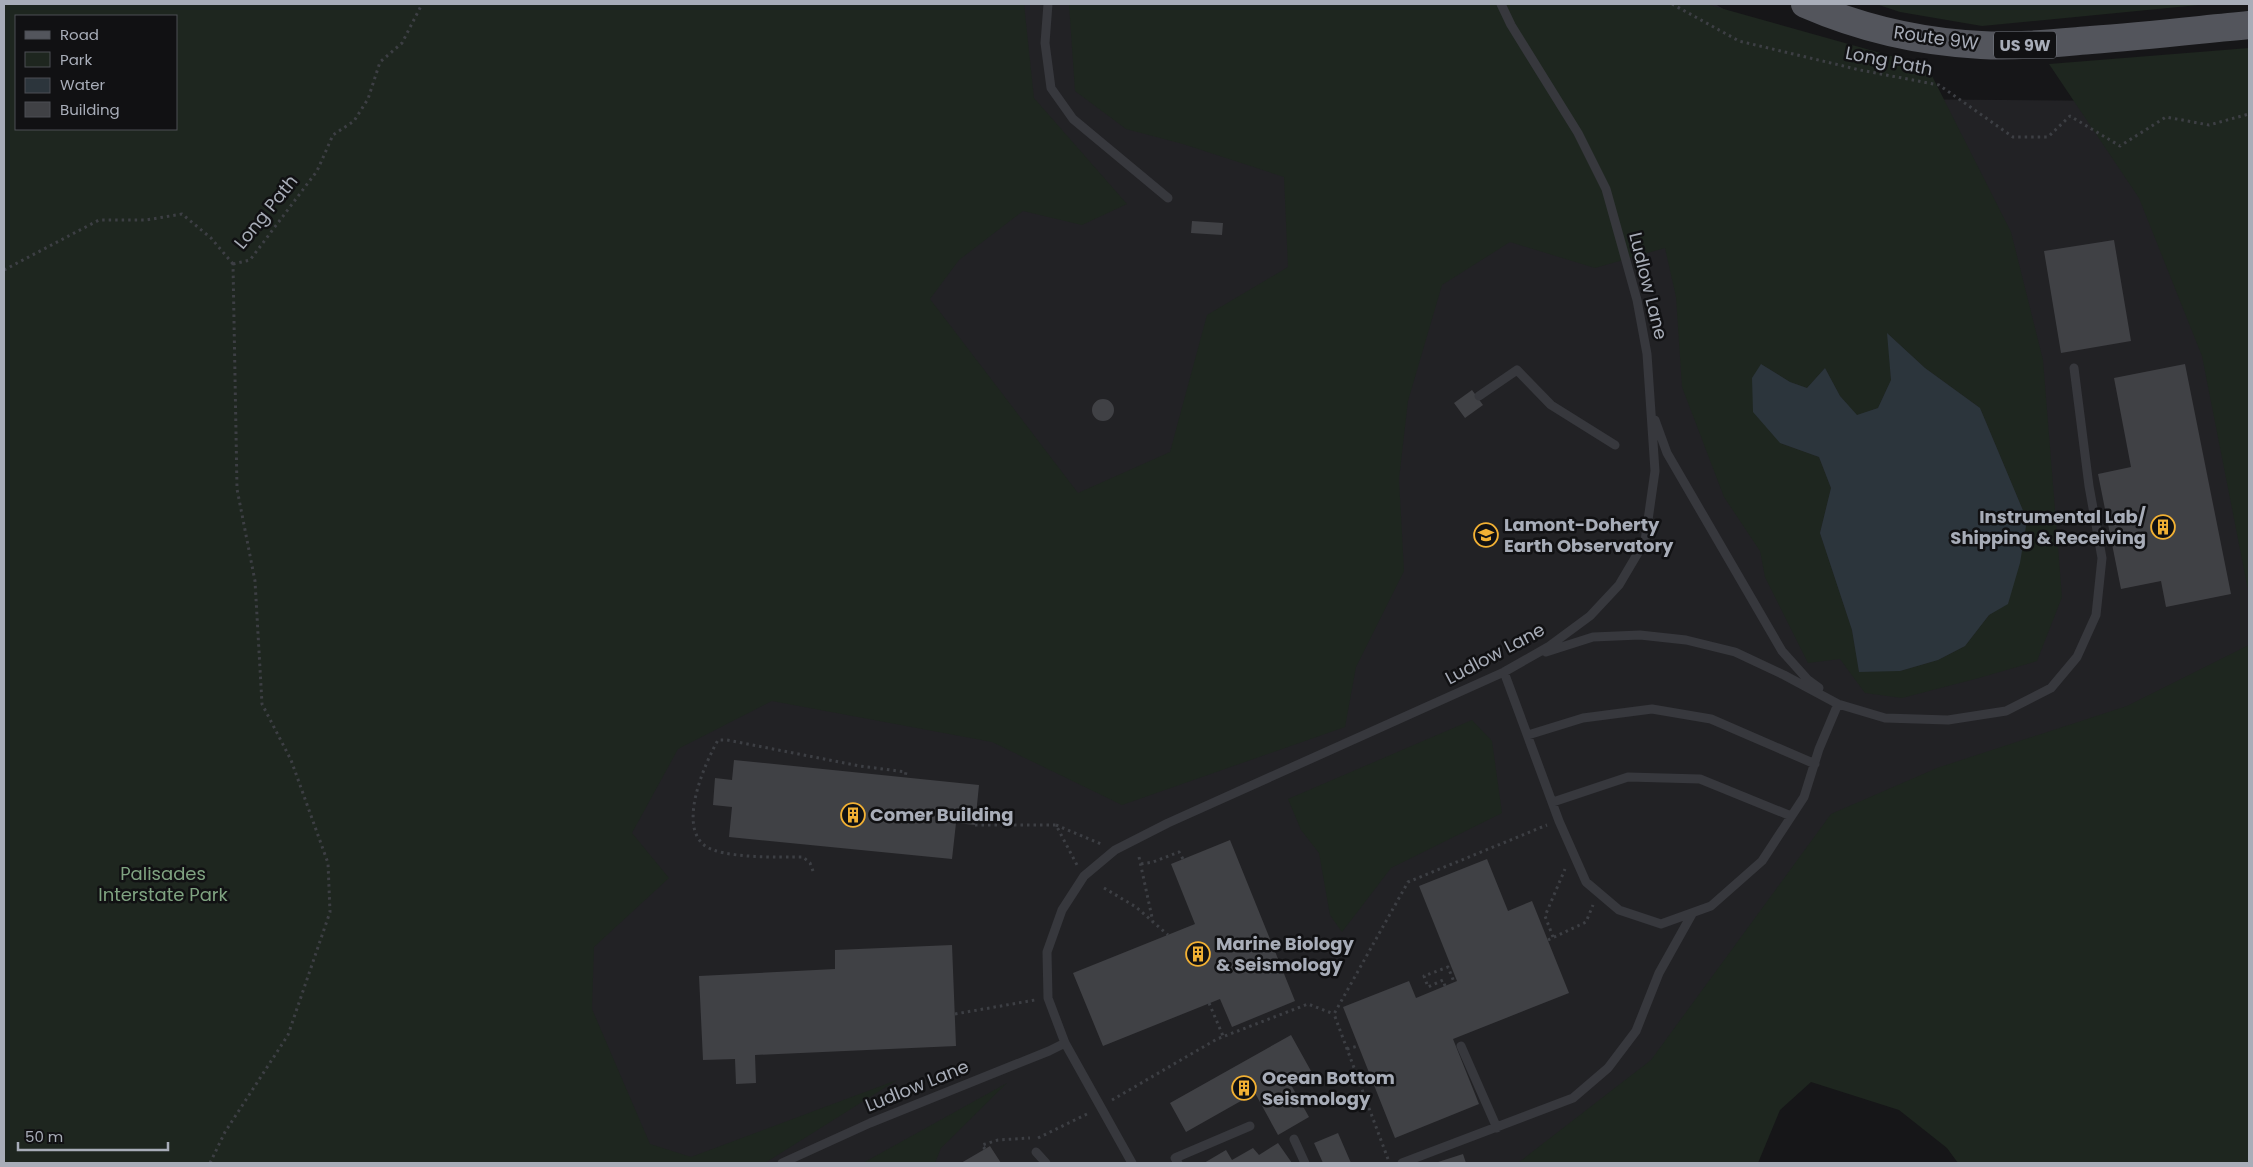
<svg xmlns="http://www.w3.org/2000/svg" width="2253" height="1167" font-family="Poppins,sans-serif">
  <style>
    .built { fill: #222225 }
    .green { fill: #1e261f; fill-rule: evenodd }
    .water { fill: #2c353c }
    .building { fill: #404145 }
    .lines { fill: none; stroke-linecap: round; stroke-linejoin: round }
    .path { stroke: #3d3f44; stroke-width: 3; stroke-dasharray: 2.5 4; stroke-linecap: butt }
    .lane { stroke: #37383d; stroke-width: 9 }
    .primary { stroke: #53555c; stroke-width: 28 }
    .labels { text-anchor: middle; stroke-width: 5; stroke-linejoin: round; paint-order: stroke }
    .shield { fill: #111113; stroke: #7b7e86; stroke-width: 1 }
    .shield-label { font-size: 16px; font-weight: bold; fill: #a8adb8 }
    .street-label { font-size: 18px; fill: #a8adb8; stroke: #111113 }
    .poi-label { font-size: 18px; font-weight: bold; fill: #a8adb8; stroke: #111113; text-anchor: start }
    .park-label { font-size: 18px; fill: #7fa381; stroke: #111113 }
  </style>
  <rect width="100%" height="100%" fill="#161618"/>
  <path class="built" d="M1002,4H1715L1877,99L2118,101L2249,176V703L1700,1053L1555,1163H403Z"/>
  <path class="green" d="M4,4H1024L1034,98L1127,204L1082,225L1023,211L959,260L930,299L1078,493L1170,452L1207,315L1288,267L1284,177L1183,144L1126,129L1075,91L1069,4H1706L1927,66L2011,232L2043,360L2062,597L2037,661L1979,678L1902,698L1865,693L1840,659L1808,663L1765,577L1760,551L1724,497L1682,387L1676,297L1665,248L1595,268L1510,242L1442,285L1408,401L1399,479L1404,571L1356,667L1345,727L1122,805L992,742L772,701L678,749L632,833L669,878L594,947L592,1009L650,1144L691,1157L897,1080L765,1163H4ZM16,16H176V129H16ZM1888,334L1925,368L1980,408L2027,520L2008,603L1989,615L1965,646L1938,660L1900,671H1859L1852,630L1820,533L1831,488L1819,457L1780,443L1761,364L1790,382L1807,388L1825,368L1840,396L1857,416L1878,408L1891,380Z
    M1876,4H2209L1982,26L1900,12Z
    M2249,48V595L2202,356L2139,198L2049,64Z
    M2249,645V1163H1958L1947,1148L1899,1110L1811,1082L1780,1110L1758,1163H1518L1651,1060L1831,814L1937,768L2127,706Z
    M1472,720L1492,741L1502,813L1391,868L1342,932L1330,915L1319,853L1301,830L1288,799Z
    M1007,1083L941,1148L935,1163H863Z"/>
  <path class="water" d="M1887,333L1925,368L1980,408L2027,520L2020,563L2008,604L1989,615L1965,646L1938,660L1900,671L1859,672L1852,630L1820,533L1831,488L1819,457L1780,443L1753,412L1752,378L1761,364L1790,382L1807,388L1825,368L1840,396L1857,415L1878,408L1891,380Z"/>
  <path class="building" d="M1192,221L1223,223L1222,235L1191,233Z
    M2114,240L2131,341L2061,353L2044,251Z
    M2185,364L2231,594L2166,607L2161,581L2121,589L2098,474L2131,467L2114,378Z
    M1472,390L1483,405L1465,418L1454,403Z
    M1092 410a11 11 0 1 1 22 0a11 11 0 1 1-22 0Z
    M734,760L979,785L975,825L956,823L952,859L729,837L732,807L713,805L715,778L732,780Z
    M1230,840L1295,1001L1232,1027L1220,999L1103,1046L1073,973L1195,924L1171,864Z
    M1487,859L1508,911L1532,901L1569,993L1453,1039L1479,1104L1395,1138L1343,1007L1409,981L1416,998L1457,981L1419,886Z
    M952,945L956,1046L755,1055L756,1083L736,1084L735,1059L703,1060L699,976L835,969V950Z
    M1291,1035L1311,1071L1290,1083L1309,1117L1278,1135L1255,1093L1186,1132L1170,1103Z
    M1338,1133L1351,1163H1323L1314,1143Z
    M1278,1143L1292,1163H1204L1226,1150L1232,1160L1253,1148L1259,1155Z
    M990,1146L1001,1163H961L985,1149Z
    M1463,1154L1466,1163H1435Z"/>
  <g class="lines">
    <path class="path" d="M1672,4L1739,41L1860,70L1939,85L2013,137H2048L2070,116L2120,146L2166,117L2209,125L2249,114
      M233,264L250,260L317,171L333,135L354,121L368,99L380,62L402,43L422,4
      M4,270L99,220H146L182,214L211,238L233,264
      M975,825H1056L1077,865
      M1056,825L1101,844
      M1139,857L1153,922
      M1141,864L1153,862L1179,852L1183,859
      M813,871L810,863L803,857C781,857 721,859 704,845C678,824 705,763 718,740H727L860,766L906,772L905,777
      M1104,888L1136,907L1168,935
      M1553,937L1545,916L1565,869
      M1548,940L1586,922L1593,905
      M1445,986L1443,980L1428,987L1424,976L1448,967L1454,982
      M1209,1003L1223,1036
      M955,1014L1035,1000
      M1347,1049L1358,1046
      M1112,1100L1217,1039L1308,1004L1334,1014
      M1038,1138L1089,1113
      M985,1149L982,1145L998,1140L1030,1138
      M1388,1159L1334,1014L1408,882L1547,825
      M210,1163L225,1132L288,1035L330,912L328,863L291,760L262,704L255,581L237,489L233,264"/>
    <path class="lane" d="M1048,4L1045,43L1051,88L1073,119L1168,198
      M1479,396L1517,370L1551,405L1615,445
      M1655,420L1667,453L1782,651L1808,680L1819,688
      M1546,652L1593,637L1640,635L1686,640L1735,652L1784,675L1838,704L1885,718L1948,720L2006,711L2051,688L2077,657L2096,615L2102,558L2089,486L2074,368
      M1509,669L1504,672L1559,821L1586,882L1619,910L1661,924L1711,906L1762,861L1804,797L1819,749L1838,704
      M1528,735L1583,718L1652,709L1711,719L1815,764
      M1553,802L1628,777L1700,779L1791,816
      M1461,1046L1497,1128
      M1294,1139L1305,1163
      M1036,1152L1046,1163
      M782,1163L870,1123L1049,1051L1065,1043
      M1132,1163L1065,1043L1048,998L1047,952L1062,910L1084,876L1115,850L1168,823L1504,672L1548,647L1590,616L1619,585L1645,541L1655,471L1647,354L1637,300L1606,189L1578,133L1511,25L1501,4
      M1178,1163L1175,1158L1250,1126
      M1402,1163L1573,1098L1608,1068L1636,1031L1659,973L1692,914"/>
    <path class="primary" d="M1805,4C1860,28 1921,42 1981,45C2018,47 2055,43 2091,40C2144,36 2197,30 2249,25"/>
  </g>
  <defs>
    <g id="building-ring" transform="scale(1.25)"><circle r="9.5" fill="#111113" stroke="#f2b134" stroke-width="1.5"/><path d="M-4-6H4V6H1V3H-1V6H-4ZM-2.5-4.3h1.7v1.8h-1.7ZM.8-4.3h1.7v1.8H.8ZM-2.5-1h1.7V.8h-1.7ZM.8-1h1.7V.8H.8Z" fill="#f2b134"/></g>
    <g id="university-ring" transform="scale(1.25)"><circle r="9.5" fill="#111113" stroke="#f2b134" stroke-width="1.5"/><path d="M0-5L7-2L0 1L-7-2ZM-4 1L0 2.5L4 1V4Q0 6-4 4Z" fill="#f2b134"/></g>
  </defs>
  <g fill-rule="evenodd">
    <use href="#building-ring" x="2163" y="527"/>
    <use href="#university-ring" x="1486" y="535"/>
    <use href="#building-ring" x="853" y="815"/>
    <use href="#building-ring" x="1198" y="954"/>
    <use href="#building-ring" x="1244" y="1088"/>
  </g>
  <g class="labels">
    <rect class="shield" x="1994" y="31.5" width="62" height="27" rx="4"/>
    <g class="shield-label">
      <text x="2025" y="51">US 9W</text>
    </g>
    <g class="street-label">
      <text transform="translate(1936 38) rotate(8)" y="6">Route 9W</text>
      <text transform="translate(1889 61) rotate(11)" y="6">Long Path</text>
      <text transform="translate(266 212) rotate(-51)" y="6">Long Path</text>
      <text transform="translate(1648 286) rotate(76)" y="6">Ludlow Lane</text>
      <text transform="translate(1495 654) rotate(-28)" y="6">Ludlow Lane</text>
      <text transform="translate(917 1086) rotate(-22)" y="6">Ludlow Lane</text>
    </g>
    <g class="poi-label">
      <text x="2146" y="523" text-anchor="end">Instrumental Lab/<tspan x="2146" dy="21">Shipping &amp; Receiving</tspan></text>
      <text x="1504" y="531">Lamont-Doherty<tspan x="1504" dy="21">Earth Observatory</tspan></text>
      <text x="870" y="821">Comer Building</text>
      <text x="1216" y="950">Marine Biology<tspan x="1216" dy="21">&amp; Seismology</tspan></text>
      <text x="1262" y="1084">Ocean Bottom<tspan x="1262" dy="21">Seismology</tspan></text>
    </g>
    <g class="park-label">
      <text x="163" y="880">Palisades<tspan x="163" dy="21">Interstate Park</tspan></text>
    </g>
  </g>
  <rect width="2253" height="1167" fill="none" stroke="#a8adb8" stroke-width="10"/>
  <rect x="15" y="15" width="162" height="115" fill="#111113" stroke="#4d4f55"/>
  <rect x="25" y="31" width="25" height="8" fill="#53555c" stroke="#4d4f55"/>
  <text x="60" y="40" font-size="15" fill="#a8adb8">Road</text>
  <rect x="25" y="52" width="25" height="15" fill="#1e261f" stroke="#4d4f55"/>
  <text x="60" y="65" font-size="15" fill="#a8adb8">Park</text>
  <rect x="25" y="78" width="25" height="15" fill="#2c353c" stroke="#4d4f55"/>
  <text x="60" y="90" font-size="15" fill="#a8adb8">Water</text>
  <rect x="25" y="102" width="25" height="15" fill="#404145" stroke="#4d4f55"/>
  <text x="60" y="115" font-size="15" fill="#a8adb8">Building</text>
  <path d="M18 1142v8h150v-8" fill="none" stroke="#a8adb8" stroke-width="2.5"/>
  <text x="25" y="1142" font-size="15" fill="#a8adb8" stroke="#111113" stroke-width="4" paint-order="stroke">50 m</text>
</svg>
